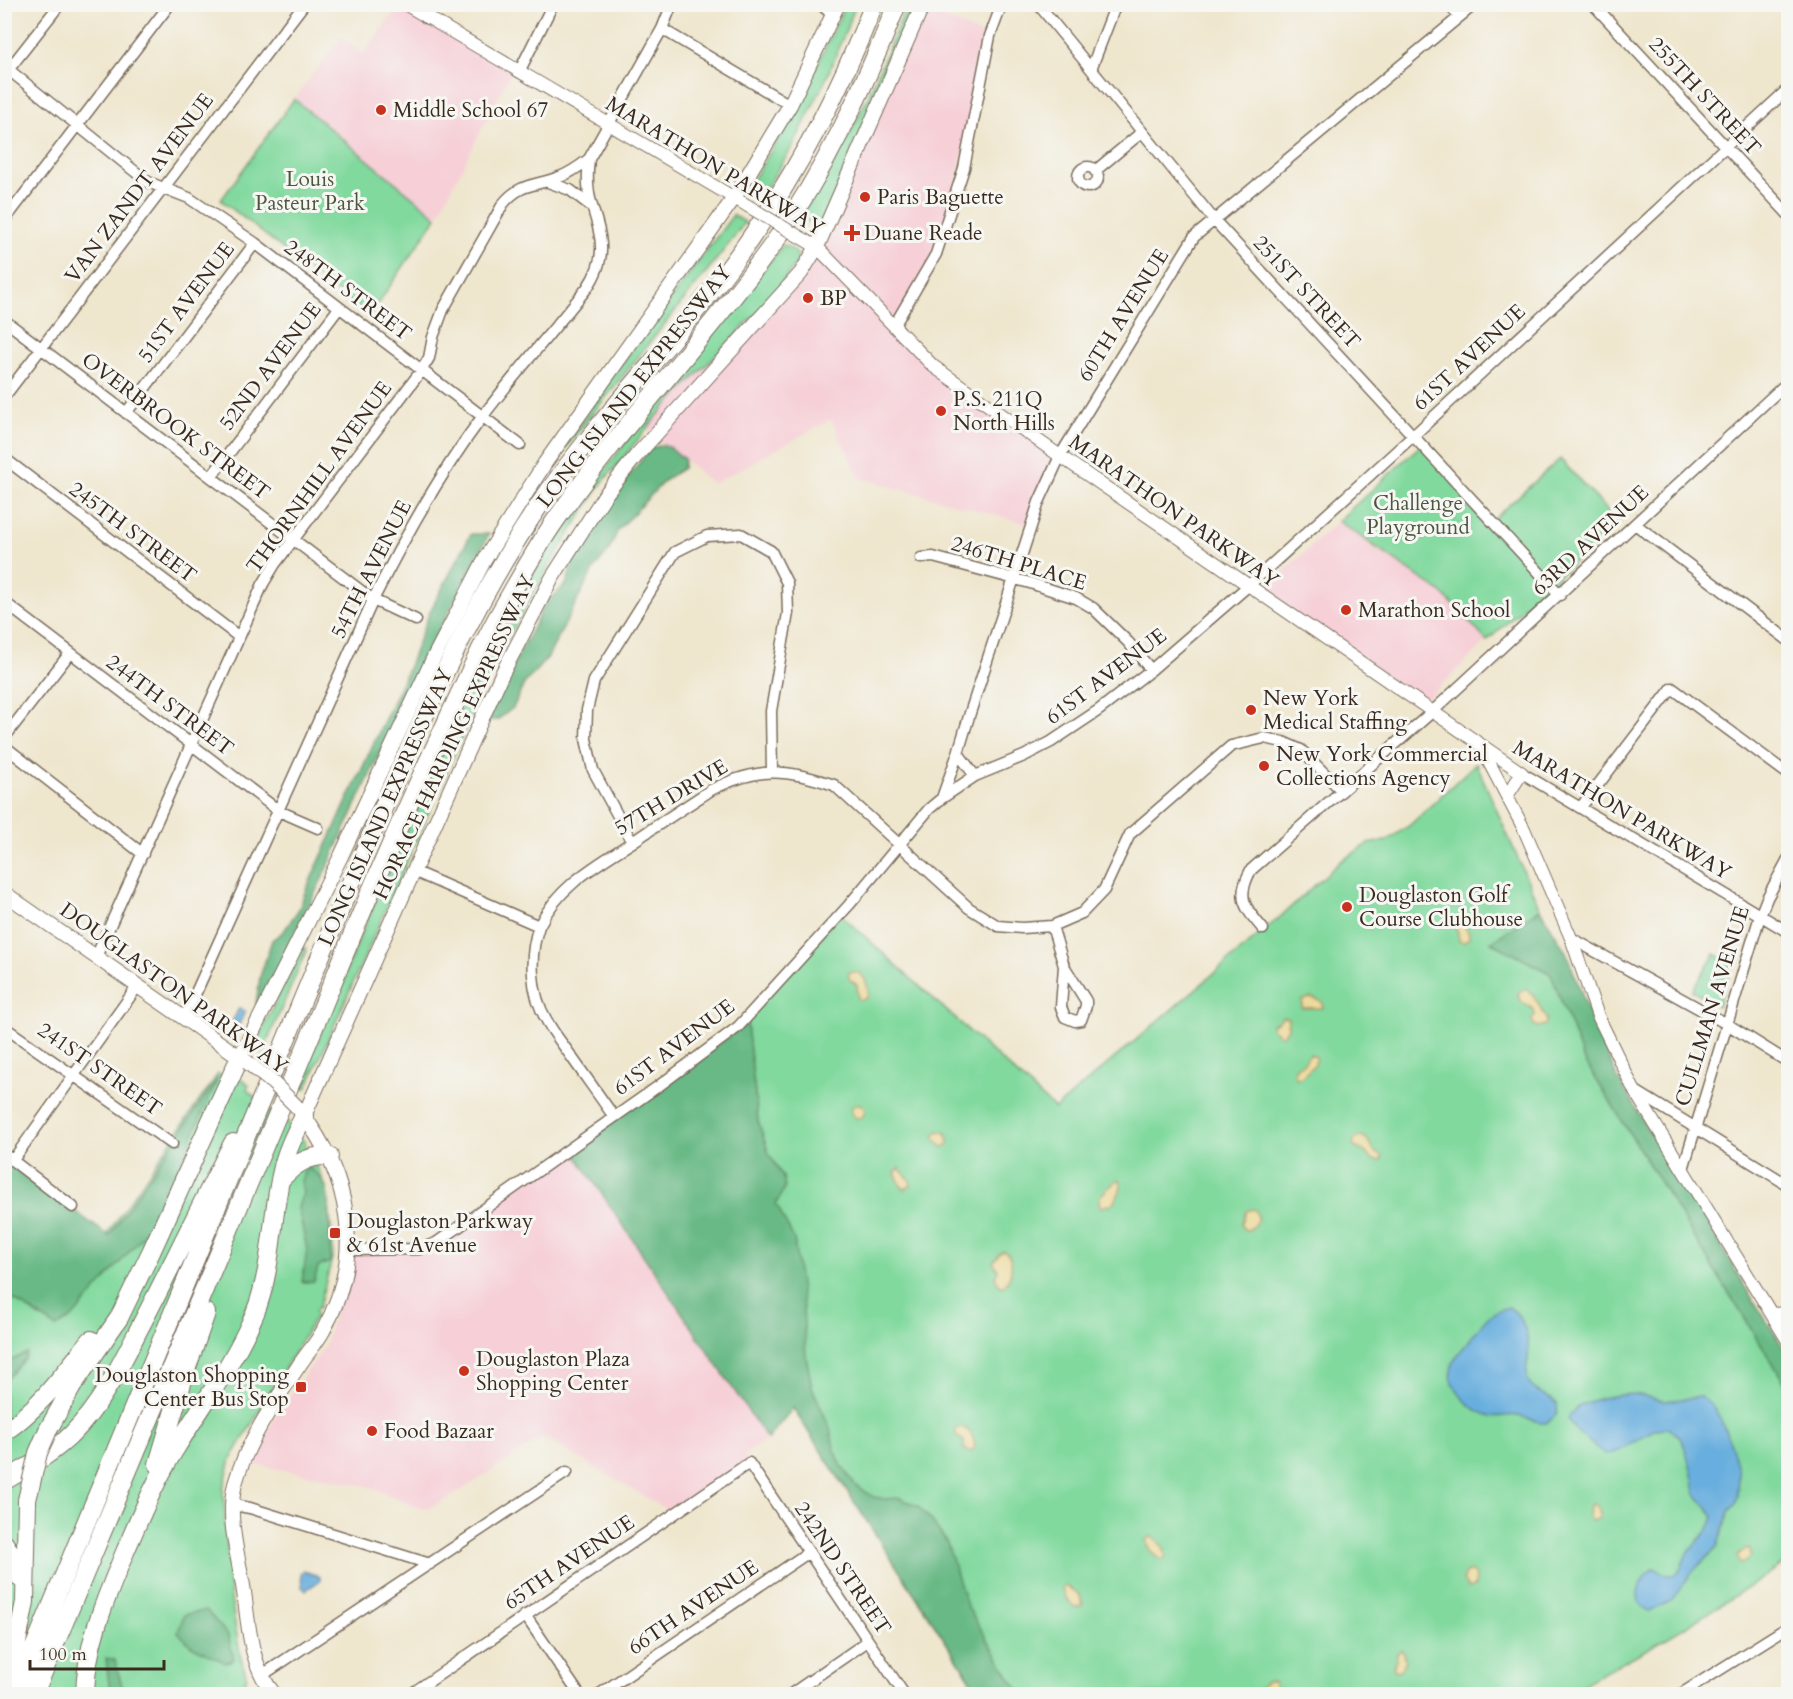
<svg xmlns="http://www.w3.org/2000/svg" width="1793" height="1699" font-family="Cardo,serif">
  <style>
    .built { fill: #f6cfd7 }
    .green { fill: #81d99e; stroke: #5e825e; stroke-width: 1.5 }
    .forest { fill: #68b985; stroke: #527252; stroke-width: 1.5 }
    .sand { fill: #eeda9e; stroke: #94825e; stroke-width: 1.5 }
    .water { fill: #67aede; stroke: #516c7e; stroke-width: 1.5 }
    .lines { fill: none; stroke-linecap: round; stroke-linejoin: round }
    .minor-casing { stroke: #7a6c5c; stroke-width: 13 }
    .tertiary-casing { stroke: #7a6c5c; stroke-width: 14 }
    .secondary-casing { stroke: #7a6c5c; stroke-width: 16 }
    .motorway-casing { stroke: #7a6c5c; stroke-width: 20 }
    .minor { stroke: #fff; stroke-width: 10 }
    .tertiary { stroke: #fff; stroke-width: 12 }
    .secondary { stroke: #fff; stroke-width: 14 }
    .motorway { stroke: #fff; stroke-width: 18 }
    .tertiary-bridge-casing { stroke: #7a6c5c; stroke-width: 14; stroke-linecap: butt }
    .secondary-bridge-casing { stroke: #7a6c5c; stroke-width: 16; stroke-linecap: butt }
    .motorway-bridge-casing { stroke: #7a6c5c; stroke-width: 20; stroke-linecap: butt }
    .tertiary-bridge { stroke: #fff; stroke-width: 12 }
    .secondary-bridge { stroke: #fff; stroke-width: 14 }
    .motorway-bridge { stroke: #fff; stroke-width: 18 }
    .poi-dot { fill: #c8321e; stroke: #f6f6f2; stroke-width: 2 }
    .labels { text-anchor: middle; stroke-width: 6; stroke-linejoin: round; paint-order: stroke }
    .street-label { font-size: 21px; fill: #3b2a1e; stroke: #f6f6f2 }
    .poi-label { font-size: 21px; fill: #3b2a1e; stroke: #f6f6f2; text-anchor: start }
    .park-label { font-size: 21px; fill: #4c563e; stroke: #f6f6f2 }
  </style>
  <rect width="100%" height="100%" fill="#f6f6f2"/>
  <filter id="ink" filterUnits="userSpaceOnUse"><feTurbulence type="fractalNoise" baseFrequency=".0167" numOctaves="2"/><feDisplacementMap in="SourceGraphic" scale="12" xChannelSelector="R" yChannelSelector="G"/><feConvolveMatrix kernelMatrix="1 2 1 2 8 2 1 2 1" color-interpolation-filters="sRGB"/></filter>
  <filter id="wash" filterUnits="userSpaceOnUse"><feTurbulence type="fractalNoise" baseFrequency=".008" numOctaves="4" result="noise"/><feDisplacementMap in="SourceGraphic" scale="24" xChannelSelector="R" yChannelSelector="G"/><feGaussianBlur stdDeviation="1.35" result="paint"/><feColorMatrix in="noise" values="0 0 0 0 0 0 0 0 0 0 0 0 0 0 0 0 0 1.4 0 .05"/><feComposite in="paint" operator="in"/></filter>
  <g filter="url(#wash)">
    <rect width="100%" height="100%" fill="#efe6ce"/>
    <path class="built" d="M400,5L513,68L437,217L294,99L341,37L363,54Z
      M918,5L990,39L940,248L894,325L934,366L1058,456L1028,524L860,478L831,419L713,484L671,448L663,445L647,428L689,381L764,306L798,261L826,214Z
      M1338,521L1442,593L1487,641L1423,703L1261,594Z
      M571,1148L767,1439L744,1455L749,1463L674,1514L543,1437L446,1500L428,1508L416,1507L368,1486L252,1464L276,1415L325,1346L345,1274L348,1250L420,1249Z"/>
    <path class="green" d="M845,5H856L827,77L793,146L763,193L749,186C788,126 816,69 845,5Z
      M907,5H916L826,214L819,225H814L800,216C810,200 822,185 831,169C861,117 884,60 907,5Z
      M294,99L437,217L369,317L221,200Z
      M733,215L745,222L732,240L585,423L536,488L602,391Z
      M783,245C792,249 798,250 798,261L764,306L664,408L601,484L551,563L499,654L307,1087L304,1089L299,1085C374,906 443,722 544,556C577,503 616,455 655,406C698,353 740,299 783,245Z
      M1421,445L1491,521L1560,459L1618,522L1487,641L1442,593L1338,521Z
      M1476,763L1540,909L1491,942L1551,974L1583,1058L1788,1388V1561C1745,1589 1701,1619 1656,1644C1627,1661 1596,1675 1568,1694H980L792,1407L746,1018L840,914L1055,1109L1280,917L1341,861L1368,844L1386,841L1410,825Z
      M305,947L306,951L262,1054L255,1047V1043L302,950Z
      M1715,954L1732,964L1718,1006L1692,991Z
      M218,1074L234,1080L239,1078L249,1085L247,1090L284,1123L286,1120L290,1125L289,1128L304,1141L314,1165L318,1168L325,1185L329,1202L333,1255L319,1307L315,1310L316,1316L231,1459L223,1489L230,1592L240,1655L247,1678L245,1679L247,1686H250L256,1694H5L4,1165L105,1237Z"/>
    <path class="forest" d="M663,445L671,448L684,459L683,468L666,479L618,530L608,552L593,570L548,657L524,684L513,708L497,720H489L498,695L544,606L567,583L573,560L594,532L620,487L651,448Z
      M471,534H489L413,681L324,875L260,1003L256,1004L260,977L272,940L284,931L299,909L306,890L408,669L430,611Z
      M1540,909L1566,952L1589,1013L1617,1077L1649,1131L1687,1187L1742,1282L1788,1355V1388L1583,1058L1551,974L1491,942Z
      M747,1024L758,1121L769,1154L783,1177L785,1187L776,1204L794,1239L803,1308L806,1356L812,1387L830,1428L834,1448L842,1467L856,1486L874,1497L885,1499L900,1498L918,1506L932,1521L947,1543L967,1606L1011,1679L1023,1694H980L793,1408L767,1439L571,1148Z
      M218,1078L158,1215L141,1238L72,1318L56,1327L5,1294L4,1160L109,1236Z
      M308,1168C314,1170 322,1179 325,1185C331,1198 330,1245 330,1262L318,1267L314,1282H302L307,1250L298,1207L303,1193L301,1181L304,1172Z
      M27,1353L25,1359L5,1381V1363Z
      M206,1610L228,1635L234,1659L226,1663L191,1646L178,1632L184,1615Z
      M106,1658L115,1660L124,1694H110Z"/>
    <path class="sand" d="M1459,917L1469,933V938L1464,942L1459,941L1458,932L1452,924L1453,919Z
      M850,972H857C866,976 870,989 867,998L861,1000L858,998L857,985L850,980L848,975Z
      M1524,989C1537,994 1539,1008 1547,1019L1545,1025L1538,1027L1533,1024L1532,1018L1535,1015L1534,1010C1528,1004 1518,1004 1518,993Z
      M1311,998L1322,1001L1323,1008H1302V1000Z
      M1282,1017L1288,1018V1028L1283,1035H1280L1273,1030L1272,1024L1279,1021Z
      M1310,1054L1316,1057L1315,1064L1302,1077L1296,1078L1294,1072L1297,1066L1303,1064Z
      M851 1111a7 7 0 1 1 14 0a7 7 0 1 1-14 0Z
      M938,1131L946,1133L949,1143L943,1148L934,1137Z
      M1361,1136L1367,1139L1375,1153L1381,1155L1382,1159L1380,1161L1371,1159L1363,1150L1354,1147L1353,1144L1355,1139Z
      M899,1168L910,1180L911,1185L905,1189L901,1186L895,1173Z
      M1117,1180H1120C1124,1188 1116,1200 1110,1206L1106,1205L1102,1208L1099,1204L1100,1196Z
      M1253,1209L1256,1211L1258,1219L1253,1227L1246,1231L1241,1225L1246,1211Z
      M1004,1251C1016,1258 1012,1278 1003,1286H1000L995,1278L998,1270L993,1262L1000,1253Z
      M958,1427C969,1427 974,1437 975,1446L972,1452L964,1449V1441L956,1436V1430Z
      M1593,1504L1598,1507L1600,1515L1598,1519L1592,1521L1589,1518L1590,1505Z
      M1152,1537C1159,1540 1167,1551 1165,1558L1162,1560C1154,1557 1148,1549 1146,1541L1148,1538Z
      M1745,1549H1750L1751,1556L1745,1562L1741,1563L1737,1556Z
      M1467,1572H1472L1476,1576L1475,1586L1469,1589L1463,1581L1464,1575Z
      M1066,1586L1079,1594L1083,1604L1081,1606L1075,1607C1070,1604 1063,1594 1062,1588Z
      M1401,1650L1404,1653L1406,1661L1400,1670L1395,1671L1393,1666L1396,1660L1397,1653Z
      M1267,1682H1273L1276,1689L1271,1694H1263L1260,1690L1261,1687Z"/>
    <path class="water" d="M239,1008L245,1011L237,1029L230,1027Z
      M1509,1307C1525,1317 1530,1340 1528,1358C1527,1366 1525,1373 1528,1381C1533,1393 1549,1394 1557,1404C1559,1413 1554,1419 1546,1423C1536,1422 1528,1418 1518,1416C1509,1414 1500,1418 1491,1416C1471,1411 1446,1388 1452,1365C1455,1355 1466,1346 1471,1338C1483,1323 1489,1311 1509,1307Z
      M1635,1394L1664,1401L1701,1397L1712,1406L1721,1420L1731,1444L1739,1472L1738,1497L1735,1505L1729,1511L1717,1548L1693,1571L1671,1601L1650,1612C1629,1604 1639,1577 1654,1568C1660,1570 1666,1577 1672,1575C1680,1573 1683,1562 1686,1556C1694,1539 1710,1536 1714,1516L1695,1493L1692,1474L1685,1448L1679,1436L1667,1428L1655,1429L1621,1450L1606,1455C1592,1443 1575,1435 1568,1418C1578,1398 1615,1395 1635,1394Z
      M303,1571L320,1576V1580L306,1590L302,1587L301,1573Z"/>
  </g>
  <g filter="url(#ink)">
    <g class="lines">
      <g class="minor-casing">
        <path id="minor" d="M820,4L833,15
          M1038,4L1215,221L1560,595
          M1449,4L1459,17
          M1593,4L1788,214
          M426,18L433,4
          M662,29L790,105
          M4,66L148,182L189,198L255,243L520,445
          M9,69L60,4
          M1091,69L1116,4
          M519,72L553,4
          M1078 177a10 10 0 1 1 20 0a10 10 0 1 1-20 0Z
          M1095,171L1142,132
          M548,182L570,190L591,206
          M4,221L170,4
          M4,320L373,600L416,620
          M894,326L936,254L964,168L990,36L1002,4
          M4,397L304,4
          M126,413L255,243
          M4,458L239,637
          M211,477L339,308
          M1635,524L1788,640
          M921,558L933,557L1030,583L1076,598L1093,608L1128,642L1151,670
          M4,602L279,811L318,828
          M4,738L70,653
          M4,746L143,854
          M958,753L975,776
          M1522,773L1788,932
          M942,798L958,753L970,713L1039,502L1060,456L1194,237L1475,4
          M1581,807L1672,688L1788,774
          M632,842L593,770L586,739L587,710L594,681L675,552L707,536L741,534L771,551L787,583L788,613L771,711L772,772
          M413,871L539,926C529,955 530,993 547,1021C554,1034 565,1047 573,1059C587,1079 601,1098 614,1117
          M539,926C559,885 597,865 634,841C659,824 685,807 711,790C757,767 785,768 834,785L969,908L998,926L1022,928L1052,926L1082,913L1104,890L1130,834L1231,746L1264,738L1283,742L1301,750L1342,791
          M1052,926L1064,966L1061,1007L1065,1017L1075,1021L1081,1020L1086,1006V1001L1064,966
          M1263,929C1244,907 1236,897 1251,870L1432,712L1788,382
          M1571,938L1727,1024L1788,1062
          M96,957L263,584L275,564L421,371L429,358L433,337L443,310L503,204C520,183 534,186 557,178C569,174 579,167 589,159L662,29L672,4
          M184,1019L373,600C405,536 440,473 483,416C516,372 553,331 587,288C608,257 602,239 592,206C587,191 587,175 589,159
          M4,1027L172,1144
          M1634,1090L1788,1185
          M4,1154L73,1207
          M13,1160L137,987
          M1683,1169L1760,916L1767,898L1788,859
          M348,1250L420,1249L436,1243L660,1085L738,1027L849,905L929,809L942,798L975,776L1024,756L1051,742L1099,710L1151,670L1248,586L1413,436L1788,89
          M233,1505L250,1508L430,1564
          M525,1615L579,1694
          M261,1676L567,1472
          M411,1694L749,1463L904,1694
          M600,1694L809,1552
          M791,1694L868,1641
          M1681,1694L1788,1627"/>
      </g>
      <g class="tertiary-casing">
        <path id="tertiary" d="M405,4L748,206
          M793,233L817,247L933,366L1060,456L1522,773L1507,796
          M1481,747L1524,829L1571,938L1598,1016L1634,1090L1788,1341
          M1772,1314L1788,1313"/>
      </g>
      <g class="secondary-casing">
        <path id="secondary" d="M4,893L247,1062
          M240,1057L341,856L433,659L485,559L545,463L734,198L790,105L838,4
          M304,1116L501,676L552,578L605,495L636,456L801,273L817,247L923,4
          M274,1694C250,1665 249,1628 244,1592C239,1558 226,1518 235,1484C247,1440 277,1398 302,1361C309,1351 317,1342 323,1331C365,1256 351,1177 300,1111"/>
      </g>
      <g class="motorway-casing">
        <path id="motorway" d="M280,1180C294,1165 307,1155 329,1156
          M48,1430L73,1385L119,1318L151,1252L240,1057
          M4,1432C40,1408 64,1373 91,1340
          M158,1464L186,1370L206,1313
          M4,1481C28,1467 52,1454 72,1434C102,1404 121,1364 140,1327C172,1266 201,1204 233,1143
          M4,1543L17,1562L21,1579
          M4,1687L16,1647L25,1602L27,1500
          M15,1694L355,873C408,751 463,617 538,507C592,427 661,357 720,280C785,196 835,103 874,4
          M34,1694C124,1479 216,1265 305,1049C349,943 392,837 442,732C459,695 476,657 496,620C515,587 533,553 555,521C622,424 705,339 774,243C826,169 864,88 897,4
          M85,1694C86,1643 106,1598 125,1552C141,1515 156,1479 177,1446C204,1402 235,1361 255,1313C273,1268 271,1217 282,1171C286,1151 295,1134 304,1116"/>
      </g>
      <use href="#minor" class="minor"/>
      <use href="#tertiary" class="tertiary"/>
      <use href="#secondary" class="secondary"/>
      <use href="#motorway" class="motorway"/>
      <g class="tertiary-bridge-casing">
        <path id="tertiary-bridge" d="M748,206L793,233"/>
      </g>
      <g class="secondary-bridge-casing">
        <path id="secondary-bridge" d="M247,1062L273,1083L297,1107"/>
      </g>
      <g class="motorway-bridge-casing">
        <path id="motorway-bridge" d="M27,1500L38,1453L48,1430"/>
      </g>
      <use href="#tertiary-bridge" class="tertiary-bridge"/>
      <use href="#secondary-bridge" class="secondary-bridge"/>
      <use href="#motorway-bridge" class="motorway-bridge"/>
    </g>
  </g>
  <g class="poi-dot">
    <circle cx="381" cy="110" r="6"/>
    <circle cx="865" cy="197" r="6"/>
    <path d="M849 224h6v6h6v6h-6v6h-6v-6h-6v-6h6z"/>
    <circle cx="808" cy="298" r="6"/>
    <circle cx="941" cy="411" r="6"/>
    <circle cx="1346" cy="610" r="6"/>
    <circle cx="1251" cy="710" r="6"/>
    <circle cx="1264" cy="766" r="6"/>
    <circle cx="1347" cy="907" r="6"/>
    <rect x="329" y="1227" width="12" height="12" rx="3"/>
    <circle cx="464" cy="1371" r="6"/>
    <rect x="295" y="1381" width="12" height="12" rx="3"/>
    <circle cx="372" cy="1431" r="6"/>
  </g>
  <g class="labels">
    <g class="street-label">
      <text transform="translate(1705 96) rotate(47)" y="7">255TH STREET</text>
      <text transform="translate(715 166) rotate(31)" y="7">MARATHON PARKWAY</text>
      <text transform="translate(139 188) rotate(-53)" y="7">VAN ZANDT AVENUE</text>
      <text transform="translate(348 290) rotate(37)" y="7">248TH STREET</text>
      <text transform="translate(1307 292) rotate(47)" y="7">251ST STREET</text>
      <text transform="translate(186 302) rotate(-53)" y="7">51ST AVENUE</text>
      <text transform="translate(1123 315) rotate(-58)" y="7">60TH AVENUE</text>
      <text transform="translate(1469 357) rotate(-43)" y="7">61ST AVENUE</text>
      <text transform="translate(270 366) rotate(-53)" y="7">52ND AVENUE</text>
      <text transform="translate(634 386) rotate(-52)" y="7">LONG ISLAND EXPRESSWAY</text>
      <text transform="translate(176 426) rotate(37)" y="7">OVERBROOK STREET</text>
      <text transform="translate(319 477) rotate(-54)" y="7">THORNHILL AVENUE</text>
      <text transform="translate(1174 511) rotate(35)" y="7">MARATHON PARKWAY</text>
      <text transform="translate(133 532) rotate(37)" y="7">245TH STREET</text>
      <text transform="translate(1590 540) rotate(-43)" y="7">63RD AVENUE</text>
      <text transform="translate(1019 563) rotate(17)" y="7">246TH PLACE</text>
      <text transform="translate(371 569) rotate(-63)" y="7">54TH AVENUE</text>
      <text transform="translate(1106 676) rotate(-37)" y="7">61ST AVENUE</text>
      <text transform="translate(170 705) rotate(37)" y="7">244TH STREET</text>
      <text transform="translate(454 737) rotate(-65)" y="7">HORACE HARDING EXPRESSWAY</text>
      <text transform="translate(671 797) rotate(-31)" y="7">57TH DRIVE</text>
      <text transform="translate(385 807) rotate(-66)" y="7">LONG ISLAND EXPRESSWAY</text>
      <text transform="translate(1622 810) rotate(31)" y="7">MARATHON PARKWAY</text>
      <text transform="translate(174 988) rotate(36)" y="7">DOUGLASTON PARKWAY</text>
      <text transform="translate(1712 1006) rotate(-73)" y="7">CULLMAN AVENUE</text>
      <text transform="translate(674 1047) rotate(-37)" y="7">61ST AVENUE</text>
      <text transform="translate(100 1069) rotate(35)" y="7">241ST STREET</text>
      <text transform="translate(569 1562) rotate(-34)" y="7">65TH AVENUE</text>
      <text transform="translate(843 1568) rotate(56)" y="7">242ND STREET</text>
      <text transform="translate(693 1607) rotate(-34)" y="7">66TH AVENUE</text>
    </g>
    <g class="poi-label">
      <text x="393" y="117">Middle School 67</text>
      <text x="877" y="204">Paris Baguette</text>
      <text x="864" y="240">Duane Reade</text>
      <text x="820" y="305">BP</text>
      <text x="953" y="406">P.S. 211Q<tspan x="953" dy="24">North Hills</tspan></text>
      <text x="1358" y="617">Marathon School</text>
      <text x="1263" y="705">New York<tspan x="1263" dy="24">Medical Staffing</tspan></text>
      <text x="1276" y="761">New York Commercial<tspan x="1276" dy="24">Collections Agency</tspan></text>
      <text x="1359" y="902">Douglaston Golf<tspan x="1359" dy="24">Course Clubhouse</tspan></text>
      <text x="347" y="1228">Douglaston Parkway<tspan x="347" dy="24">&amp; 61st Avenue</tspan></text>
      <text x="476" y="1366">Douglaston Plaza<tspan x="476" dy="24">Shopping Center</tspan></text>
      <text x="289" y="1382" text-anchor="end">Douglaston Shopping<tspan x="289" dy="24">Center Bus Stop</tspan></text>
      <text x="384" y="1438">Food Bazaar</text>
    </g>
    <g class="park-label">
      <text x="310" y="186">Louis<tspan x="310" dy="24">Pasteur Park</tspan></text>
      <text x="1418" y="510">Challenge<tspan x="1418" dy="24">Playground</tspan></text>
    </g>
  </g>
  <rect width="1793" height="1699" fill="none" stroke="#f6f6f2" stroke-width="24"/>
  <path d="M30 1660v9h134v-9" fill="none" stroke="#3b2a1e" stroke-width="3"/>
  <text x="39" y="1660" font-size="18" fill="#3b2a1e" stroke="#f6f6f2" stroke-width="4.5" paint-order="stroke">100 m</text>
</svg>
